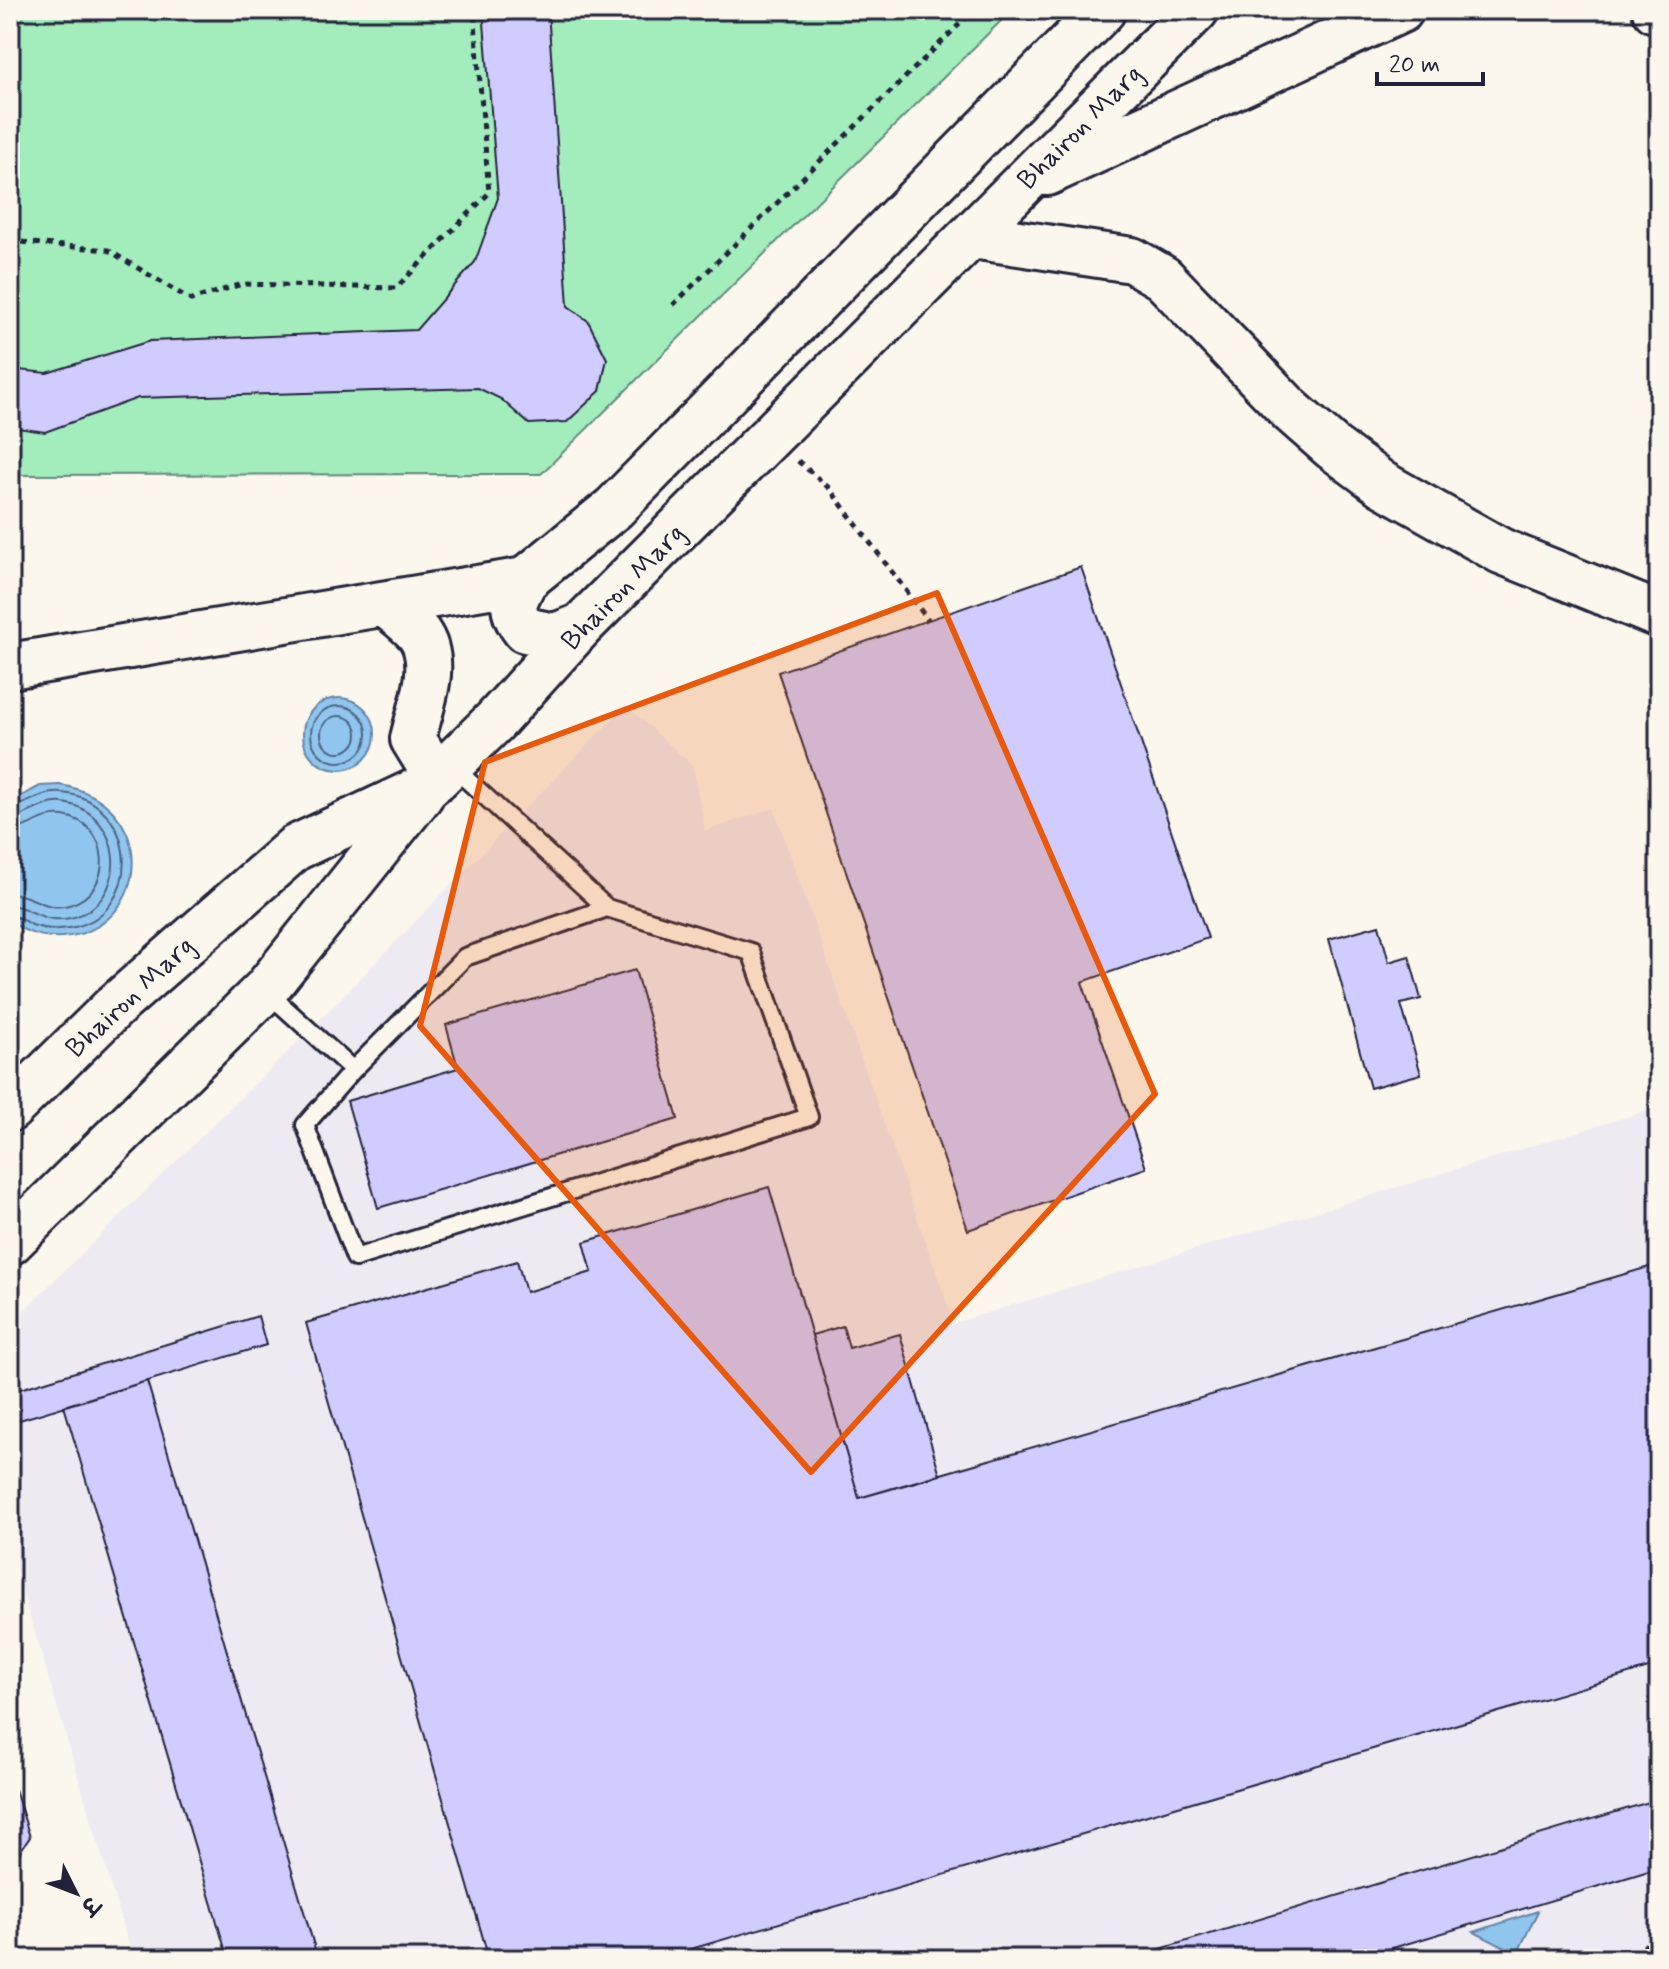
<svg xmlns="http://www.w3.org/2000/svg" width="1669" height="1969" font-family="Mynerve,'Playpen Sans Deva',sans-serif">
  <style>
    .built { fill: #eeeaf2 }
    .green { fill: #a3edbd; stroke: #62887c; stroke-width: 2 }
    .water { fill: #90c6ee; stroke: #6484a6; stroke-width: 2 }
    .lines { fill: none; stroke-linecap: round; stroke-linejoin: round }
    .shore { stroke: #4e6483; stroke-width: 2 }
    .building { fill: #d0ccff; stroke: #22223b; stroke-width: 2 }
    .service-casing { stroke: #22223b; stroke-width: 22 }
    .secondary-casing { stroke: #22223b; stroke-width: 50 }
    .path { stroke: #22223b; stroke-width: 5; stroke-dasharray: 6 6; stroke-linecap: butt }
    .service { stroke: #fbf7ec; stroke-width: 16 }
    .secondary { stroke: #fbf7ec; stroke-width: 44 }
    .marked { fill: #e8590c; fill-opacity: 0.2; stroke: #e8590c; stroke-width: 6; stroke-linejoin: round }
    .labels { text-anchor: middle; stroke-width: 7; stroke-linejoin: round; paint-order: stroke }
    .street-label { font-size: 28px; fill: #22223b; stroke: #fbf7ec }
  </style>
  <rect width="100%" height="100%" fill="#fbf7ec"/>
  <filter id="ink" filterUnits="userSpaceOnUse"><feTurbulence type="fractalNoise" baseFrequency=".0125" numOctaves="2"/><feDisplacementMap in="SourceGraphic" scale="16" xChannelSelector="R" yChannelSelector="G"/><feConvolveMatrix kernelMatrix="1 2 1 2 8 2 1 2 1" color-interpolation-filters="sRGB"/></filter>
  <g filter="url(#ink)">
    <path class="built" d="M626,705L693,766L705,831L774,808L954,1323L1659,1107V1959H133L10,1550V1324L309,1031Z"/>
    <path class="green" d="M10,10H1012L541,474L10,475Z"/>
    <path class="water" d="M303 734a36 36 0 1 1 72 0a36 36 0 1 1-72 0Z
      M60,785C162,802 151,931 62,937C43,938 25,933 10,921V802L40,786Z
      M1538,1911L1517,1954L1474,1932Z"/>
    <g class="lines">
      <path class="shore" d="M311 734a28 28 0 1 1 56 0a28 28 0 1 1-56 0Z
        M321 734a18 18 0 1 1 36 0a18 18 0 1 1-36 0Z
        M10,807C28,806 38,791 62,793C141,800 145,917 69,928C57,930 43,929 32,925C24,921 18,916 10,915
        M10,818C29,816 42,801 63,803C125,811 132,904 70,918C42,924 32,907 10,905
        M10,830C30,829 42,813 63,816C111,822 116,892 69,905C46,912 32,894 10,893"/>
    </g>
    <path class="building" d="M483,10H548L568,306L588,321L607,359L600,391L567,422L529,424L501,399L478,388L138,398L45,432L10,427V369L47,373L150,341L416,330L475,262L498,198Z
      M1081,567L1208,938L1082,982L1146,1168L968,1230L778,672Z
      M1379,925L1389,962L1409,956L1421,999L1401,1004L1421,1074L1370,1088L1329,939Z
      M635,970L678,1119L378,1208L347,1101L458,1068L446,1025Z
      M769,1187L859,1498L1659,1264V1665L657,1959H489L306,1323L517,1261L526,1292L592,1272L584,1242Z
      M258,1316L266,1345L10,1423V1392Z
      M843,1326L849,1348L900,1334L940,1475L859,1498L812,1335Z
      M147,1381L318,1959H228L64,1406Z
      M10,1774L30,1837L10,1866Z
      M1659,1799V1868L1356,1959H1127Z"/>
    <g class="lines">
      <g class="service-casing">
        <path id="service" d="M266,991L353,1070L465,957L607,908L453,767
          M353,1070L305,1125L355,1258L809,1117L751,952L607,908"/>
      </g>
      <g class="secondary-casing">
        <path id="secondary" d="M1655,10L1659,11
          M1047,173L1401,10
          M972,236L1132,260L1163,278L1290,410L1332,447L1382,484L1501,551L1659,615
          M525,580C513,603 509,609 525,630L555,636L581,626
          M385,604C396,613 410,623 419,634C440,664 420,707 413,739L437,778
          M10,666L525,580L614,508L1103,10
          M10,1109L114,1007L295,848L427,786L437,778L495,721L581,626L1196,10
          M10,1242L265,990L421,795"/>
      </g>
      <path class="path" d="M10,241L108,250L191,300L242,284L396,288L489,193L474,10
        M673,305L974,10
        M798,461L829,488L928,620
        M1637,1959L1659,1923"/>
      <use href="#service" class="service"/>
      <use href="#secondary" class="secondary"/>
    </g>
  </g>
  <path class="marked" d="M937,593L1155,1094L811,1472L420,1026L485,762Z"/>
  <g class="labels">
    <g class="street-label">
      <text transform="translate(1079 126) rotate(-45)" y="10">Bhairon Marg</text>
      <text transform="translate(622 586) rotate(-46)" y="10">Bhairon Marg</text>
      <text transform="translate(129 996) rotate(-43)" y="10">Bhairon Marg</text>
    </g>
  </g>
  <rect width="1669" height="1969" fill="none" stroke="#fbf7ec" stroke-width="40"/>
  <rect x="20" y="20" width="1629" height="1929" fill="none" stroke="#22223b" stroke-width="3" filter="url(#ink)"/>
  <g transform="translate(76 1893) rotate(132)" stroke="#fbf7ec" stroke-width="6" paint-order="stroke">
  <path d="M0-6L14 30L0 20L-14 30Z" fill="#22223b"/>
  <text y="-12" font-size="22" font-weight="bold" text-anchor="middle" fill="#22223b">उ</text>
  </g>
  <path d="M1377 72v12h106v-12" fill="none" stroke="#22223b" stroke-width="4"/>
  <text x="1389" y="72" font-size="24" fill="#22223b" stroke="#fbf7ec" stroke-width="6" paint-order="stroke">20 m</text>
</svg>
